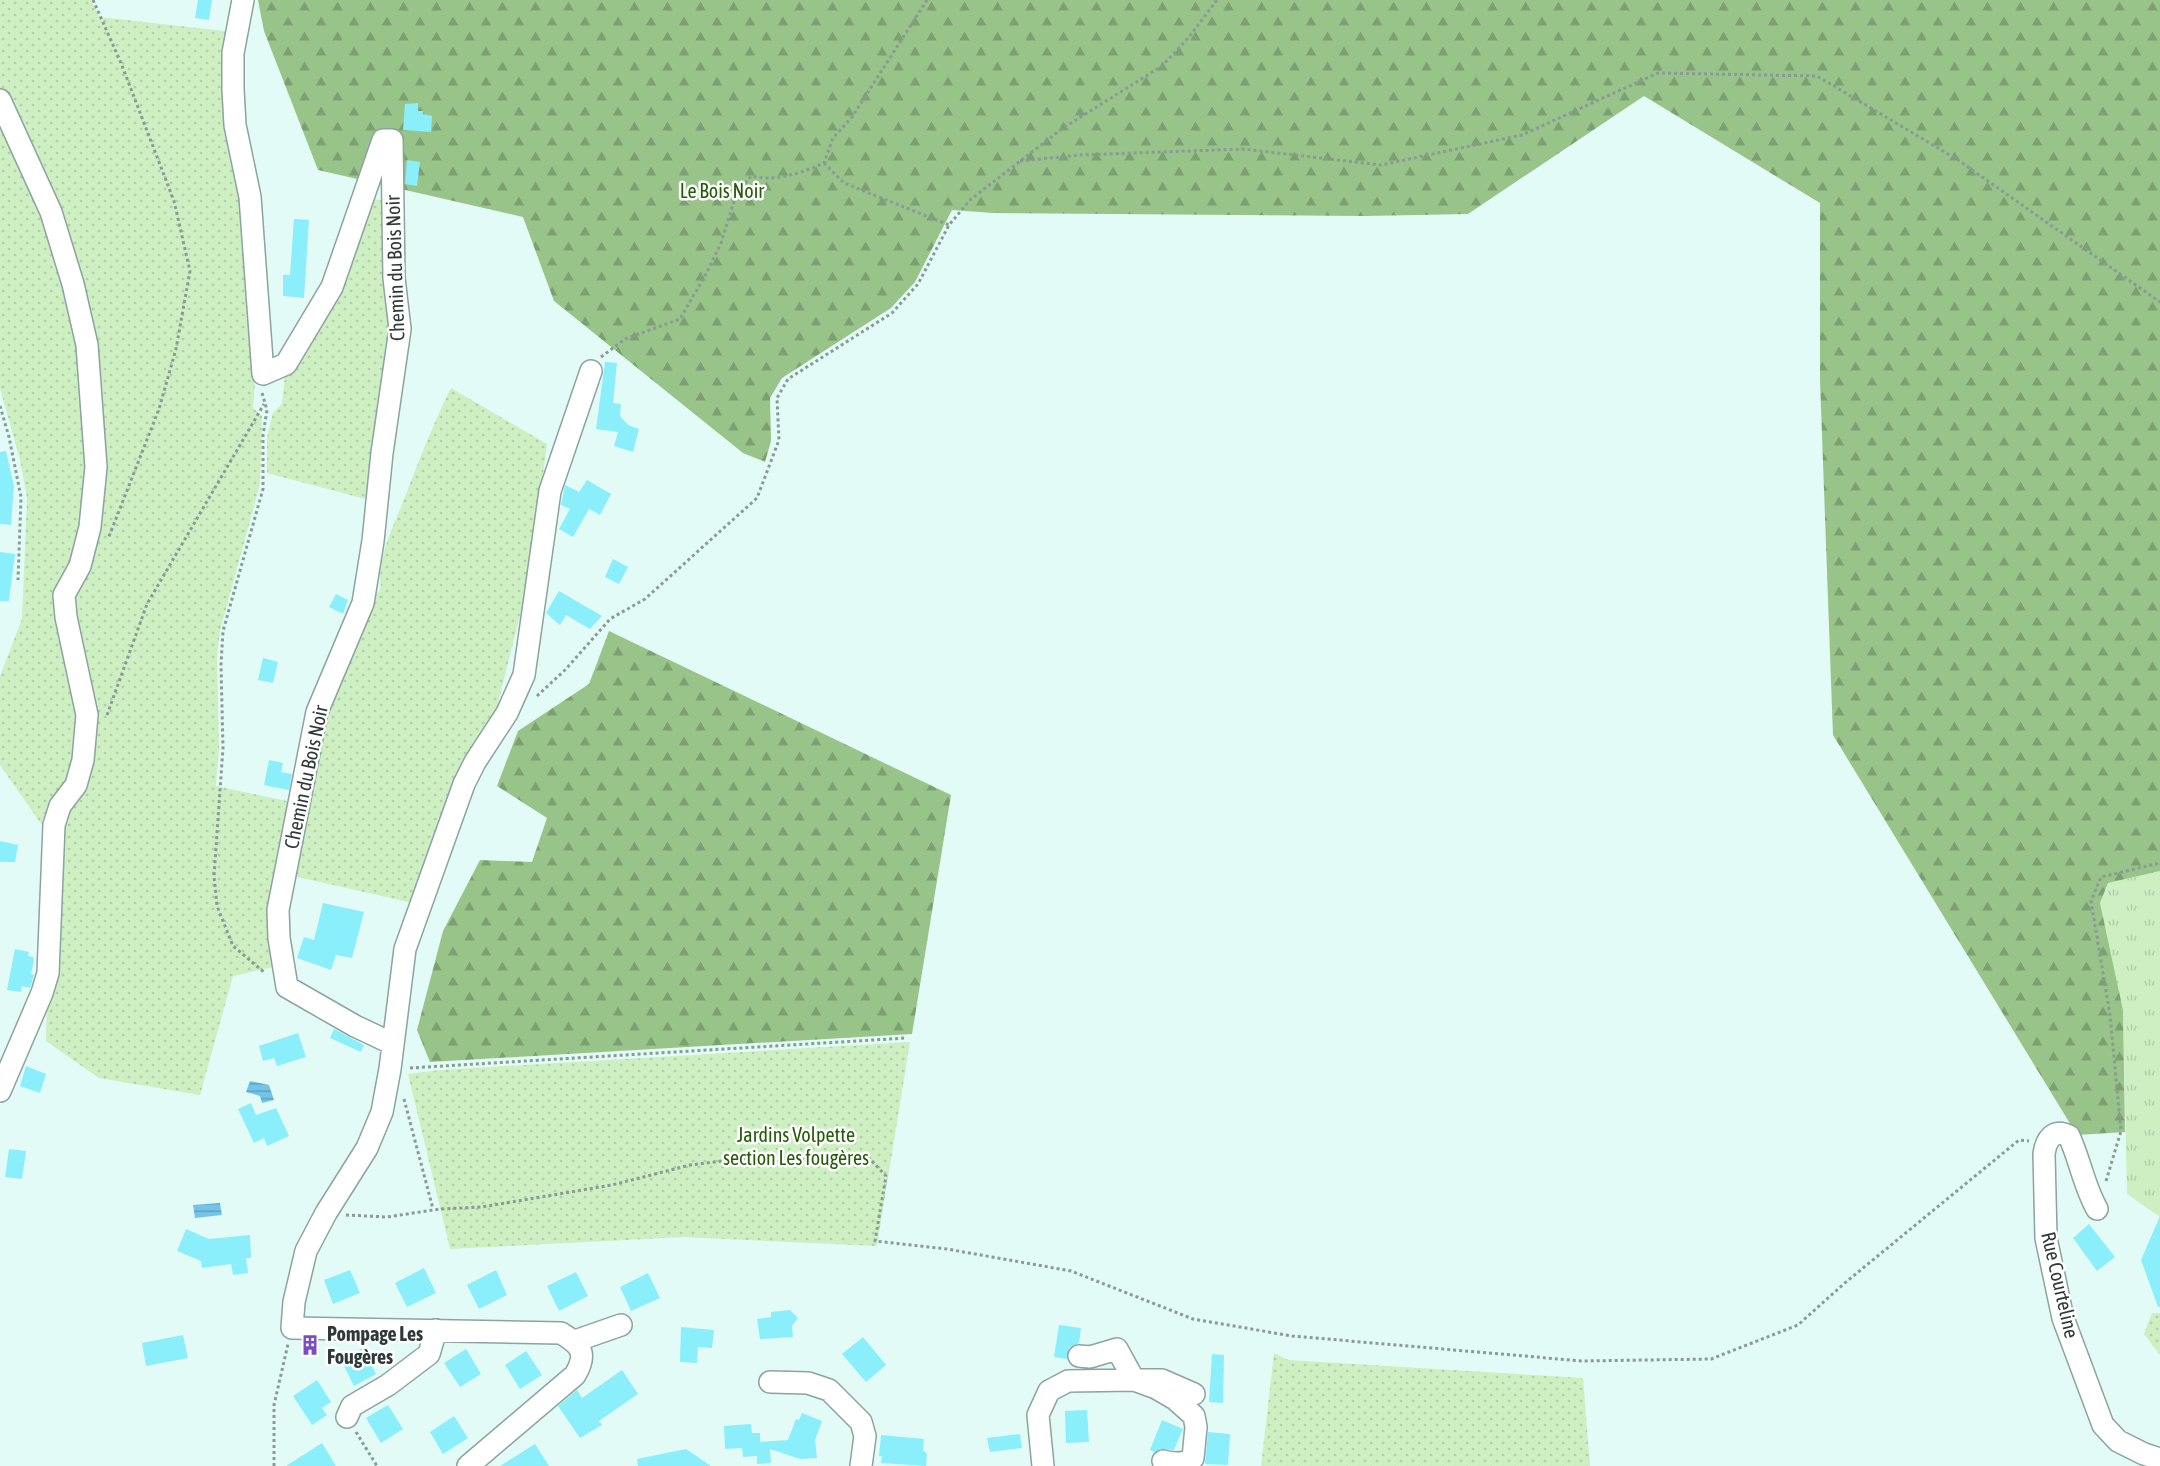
<svg xmlns="http://www.w3.org/2000/svg" width="2160" height="1466" font-family="'Asap Condensed',sans-serif">
  <style>
    .grass { fill: url(#grass-tufts) }
    .forest { fill: url(#forest-firs) }
    .garden { fill: url(#garden-dots) }
    .water { fill: url(#water-rules) }
    .building { fill: #8beefb }
    .lines { fill: none; stroke-linecap: round; stroke-linejoin: round }
    .minor-casing { stroke: #8ca39f; stroke-width: 24 }
    .path { stroke: #899a97; stroke-width: 3; stroke-dasharray: 3 3; stroke-linecap: butt }
    .minor { stroke: #fff; stroke-width: 21 }
    .labels { text-anchor: middle; stroke-width: 5; stroke-linejoin: round; paint-order: stroke }
    .park-label { font-size: 20px; fill: #235b06; stroke: #fff }
    .street-label { font-size: 20px; fill: #2f3937; stroke: #fff }
    .poi-label { font-size: 20px; font-weight: bold; fill: #2f3937; stroke: #fff; text-anchor: start }
  </style>
  <defs>
    <pattern id="grass-tufts" width="24" height="20" patternUnits="userSpaceOnUse" patternTransform="scale(1.5)"><rect width="24" height="20" fill="#cdefc2"/><path d="M3 7l-1-3M5 7V3M7 7l1-3M15 17l-1-3M17 17v-4M19 17l1-3" fill="none" stroke="#b0cea7"/></pattern>
    <pattern id="forest-firs" width="22" height="20" patternUnits="userSpaceOnUse" patternTransform="scale(1.5)"><rect width="22" height="20" fill="#98c489"/><path d="M5 1l3.5 6h-7zM16 11l3.5 6h-7z" fill="#7ca071"/></pattern>
    <pattern id="garden-dots" width="8" height="8" patternUnits="userSpaceOnUse" patternTransform="scale(1.5)"><rect width="8" height="8" fill="#cdefc2"/><path d="M2 2h.1M6 6h.1" fill="none" stroke="#b0cea7" stroke-width="1.8" stroke-linecap="round"/></pattern>
    <pattern id="water-rules" width="6" height="5" patternUnits="userSpaceOnUse" patternTransform="scale(1.5)"><rect width="6" height="5" fill="#74c4e9"/><path d="M0 2.5h6" fill="none" stroke="#60a0be"/></pattern>
  </defs>
  <rect width="100%" height="100%" fill="#e2fbf6"/>
  <path class="grass" d="M2160,871V1217L2127,1194L2123,1010L2100,903L2108,883Z"/>
  <path class="forest" d="M258,0H2160V871L2108,883L2100,903L2123,1010L2125,1132L2077,1135L1833,735L1820,381V203L1644,96L1468,214L1365,216L993,213L952,210L915,282L891,308L782,378L770,398L771,441L765,462L743,453L554,301L523,217L318,170L264,31Z
    M609,631L951,795L912,1034L430,1062L417,1030L443,931L480,860L532,862L547,818L497,786L518,731L589,684Z"/>
  <path class="garden" d="M0,0H91L99,17L233,32L258,347L253,408L262,416L260,484L220,631L217,657L219,748L216,786L296,803L278,966L233,976L200,1095L99,1078L46,1041L51,838L0,765V676L22,619L27,498L20,460L0,388Z
    M370,198L390,202L396,327L373,501L267,473V437L273,413L282,404L285,374Z
    M451,388L547,444L530,575L496,711L476,742L413,903L289,875L328,700L366,607L381,588C376,558 394,526 404,499C419,461 433,424 451,388Z
    M910,1042L877,1246L684,1237L450,1249L408,1074L440,1070Z
    M2152,1313H2160V1355L2144,1334Z
    M1274,1353L1288,1360L1583,1378L1590,1466H1261Z"/>
  <path class="water" d="M250,1081L269,1085L274,1100L262,1103L260,1096L246,1092Z
    M220,1203L222,1215L195,1218L193,1205Z"/>
  <path class="building" d="M198,0H212L209,20L195,18Z
    M418,103V111H423V114L432,116L431,132L403,130L405,104Z
    M407,160L420,162L417,186L405,184Z
    M294,219L309,220L304,298L283,296V275H290Z
    M605,362L617,363L613,403L621,404L620,416L628,425L639,429L633,452L614,446L618,432L596,429Z
    M6,451L14,486L11,525L0,524V452Z
    M587,480L611,494L600,515L589,509L573,537L559,529L570,509L561,505L565,485L579,492Z
    M0,552L15,554L9,601H0Z
    M613,559L628,567L619,584L605,577Z
    M559,591L602,616L590,629L566,615L560,625L546,613Z
    M336,594L348,600L343,614L329,607Z
    M263,658L278,662L273,683L258,680Z
    M269,760L283,763L281,772L292,774L289,790L264,785Z
    M0,841L18,845L15,862H0Z
    M323,903L364,912L352,958L336,955L331,970L297,958L304,937L314,940Z
    M15,949L29,952L28,956L33,957L34,960L31,974L34,975L30,988L22,986L21,992L7,990Z
    M334,1029L364,1045L361,1052L330,1038Z
    M298,1033L306,1057L277,1066L274,1058L263,1061L259,1046Z
    M26,1066L46,1074L40,1093L20,1086Z
    M251,1103L256,1115L276,1108L289,1136L267,1146L264,1138L254,1143L238,1109Z
    M9,1149L26,1151L22,1179L5,1177Z
    M2160,1216V1307H2158L2141,1260Z
    M2089,1224L2115,1257L2097,1271L2073,1238Z
    M186,1229L209,1239L250,1235L251,1258H246L248,1273L233,1275L231,1264L202,1268L201,1261L177,1251Z
    M424,1268L436,1293L407,1307L395,1283Z
    M350,1270L360,1293L333,1304L324,1280Z
    M496,1270L507,1295L479,1309L467,1285Z
    M576,1272L588,1296L559,1311L547,1286Z
    M648,1273L660,1298L631,1311L620,1287Z
    M790,1310L798,1318L792,1326L793,1337L760,1339L757,1319L771,1317V1312Z
    M1059,1325L1081,1328L1079,1343L1069,1348L1067,1359L1054,1357Z
    M681,1327L714,1330L712,1348L698,1347L697,1363L680,1362Z
    M183,1335L188,1358L146,1366L142,1343Z
    M863,1337L886,1365L866,1382L842,1354Z
    M363,1348L376,1374L354,1386L341,1360Z
    M466,1349L481,1374L460,1387L444,1363Z
    M526,1351L542,1375L520,1389L505,1365Z
    M1212,1354L1224,1355L1223,1403L1209,1402Z
    M622,1370L638,1394L599,1421L602,1425L580,1438L558,1406L577,1390L582,1398Z
    M317,1380L331,1402L322,1408L327,1415L312,1425L293,1396Z
    M388,1405L403,1429L381,1443L366,1418Z
    M1087,1410L1089,1442L1066,1443L1065,1411Z
    M802,1413L822,1421L815,1440L817,1458L800,1459L770,1449L771,1463L757,1464V1456L743,1457L742,1448L725,1449L724,1426L751,1424L752,1433H760V1442L788,1440L796,1419L799,1420Z
    M454,1416L468,1438L443,1454L430,1432Z
    M1162,1420L1183,1429L1174,1450L1160,1449L1154,1452L1150,1450Z
    M1208,1432L1230,1434L1228,1465L1205,1464Z
    M1020,1434L1022,1448L990,1452L987,1438Z
    M881,1435L924,1439L923,1450L927,1454L926,1466L881,1463L882,1456H879Z
    M322,1443L336,1466H286Z
    M535,1444L549,1466H500Z
    M686,1449L711,1466H638L637,1459Z"/>
  <g class="lines">
    <g class="minor-casing">
      <path id="minor" d="M243,0L233,53V89L235,125L250,197L263,374L286,364L332,287L383,140H392L394,278L400,329L382,453L373,541L363,603L317,712L278,910L279,938L287,987L355,1026L393,1044
        M0,100L51,212L73,284L87,345L96,467L90,527L80,566L64,595L66,617L87,715L83,760L76,785L60,806L54,825L48,973L42,993L0,1091
        M2097,1209C2084,1186 2080,1160 2069,1136C2053,1128 2046,1140 2044,1154L2046,1238L2063,1318L2103,1425L2118,1441L2144,1454L2160,1459
        M575,1341L621,1325
        M1079,1356L1090,1357L1117,1349L1134,1380H1162L1194,1394
        M770,1382L808,1383L829,1390L861,1422L865,1436L861,1466
        M347,1417L352,1406L388,1385L429,1354L436,1330
        M468,1466L575,1375C588,1353 581,1345 561,1333L292,1328L294,1302L306,1251L326,1213L367,1148L382,1112L390,1069L405,949L464,784L475,762L507,713L524,675L550,491L591,371
        M1043,1466L1038,1415L1049,1391L1068,1381L1134,1380L1156,1388L1175,1399L1194,1416L1196,1427L1193,1458C1184,1465 1174,1464 1163,1461"/>
    </g>
    <path class="path" d="M93,0L121,63L174,201L190,271L176,349L159,409L108,539
      M1020,161L1080,155L1243,149L1381,165L1522,135L1658,73L1817,76L1958,160L2160,302
      M824,163L844,183L949,225
      M601,357L625,339L680,319L706,274L721,243L736,195L751,176C775,182 802,173 824,163L833,138L852,117L927,0
      M262,393L267,410L263,435V489L223,631L221,665L223,748L214,876L217,906L233,946L265,973
      M0,406L9,437L21,497L18,580
      M537,696L565,670L610,619L645,599L757,498L779,440L777,398L788,379L892,313L918,284L949,225L970,200L1063,128L1162,66L1189,37L1217,0
      M107,715L147,604L264,404
      M410,1068L906,1038
      M404,1099L433,1209
      M2106,1181L2121,1131L2110,1015L2091,901L2101,877L2160,863
      M346,1215L387,1217L440,1209L482,1207L612,1185L690,1165L762,1156L829,1162L868,1157L886,1176L875,1241L947,1249L1071,1271L1193,1319L1292,1336L1582,1361L1711,1359L1798,1325L1846,1282L2019,1140L2029,1141
      M356,1432L377,1466
      M274,1466V1405L288,1344"/>
    <use href="#minor" class="minor"/>
  </g>
  <defs>
    <g id="building-bare" transform="scale(1.62)"><path d="M-4-6H4V6H1V3H-1V6H-4ZM-2.5-4.3h1.7v1.8h-1.7ZM.8-4.3h1.7v1.8H.8ZM-2.5-1h1.7V.8h-1.7ZM.8-1h1.7V.8H.8Z" fill="#7a4dc6" stroke="#fff" stroke-width="2.5" paint-order="stroke"/></g>
  </defs>
  <g fill-rule="evenodd">
    <use href="#building-bare" x="310" y="1345"/>
  </g>
  <g class="labels">
    <g class="park-label">
      <text x="722" y="198">Le Bois Noir</text>
      <text x="796" y="1142">Jardins Volpette<tspan x="796" dy="23">section Les fougères</tspan></text>
    </g>
    <g class="street-label">
      <text transform="translate(395 268) rotate(-92)" y="7">Chemin du Bois Noir</text>
      <text transform="translate(306 777) rotate(-78)" y="7">Chemin du Bois Noir</text>
      <text transform="translate(2060 1285) rotate(77)" y="7">Rue Courteline</text>
    </g>
    <g class="poi-label">
      <text x="327" y="1341">Pompage Les<tspan x="327" dy="23">Fougères</tspan></text>
    </g>
  </g>
</svg>
